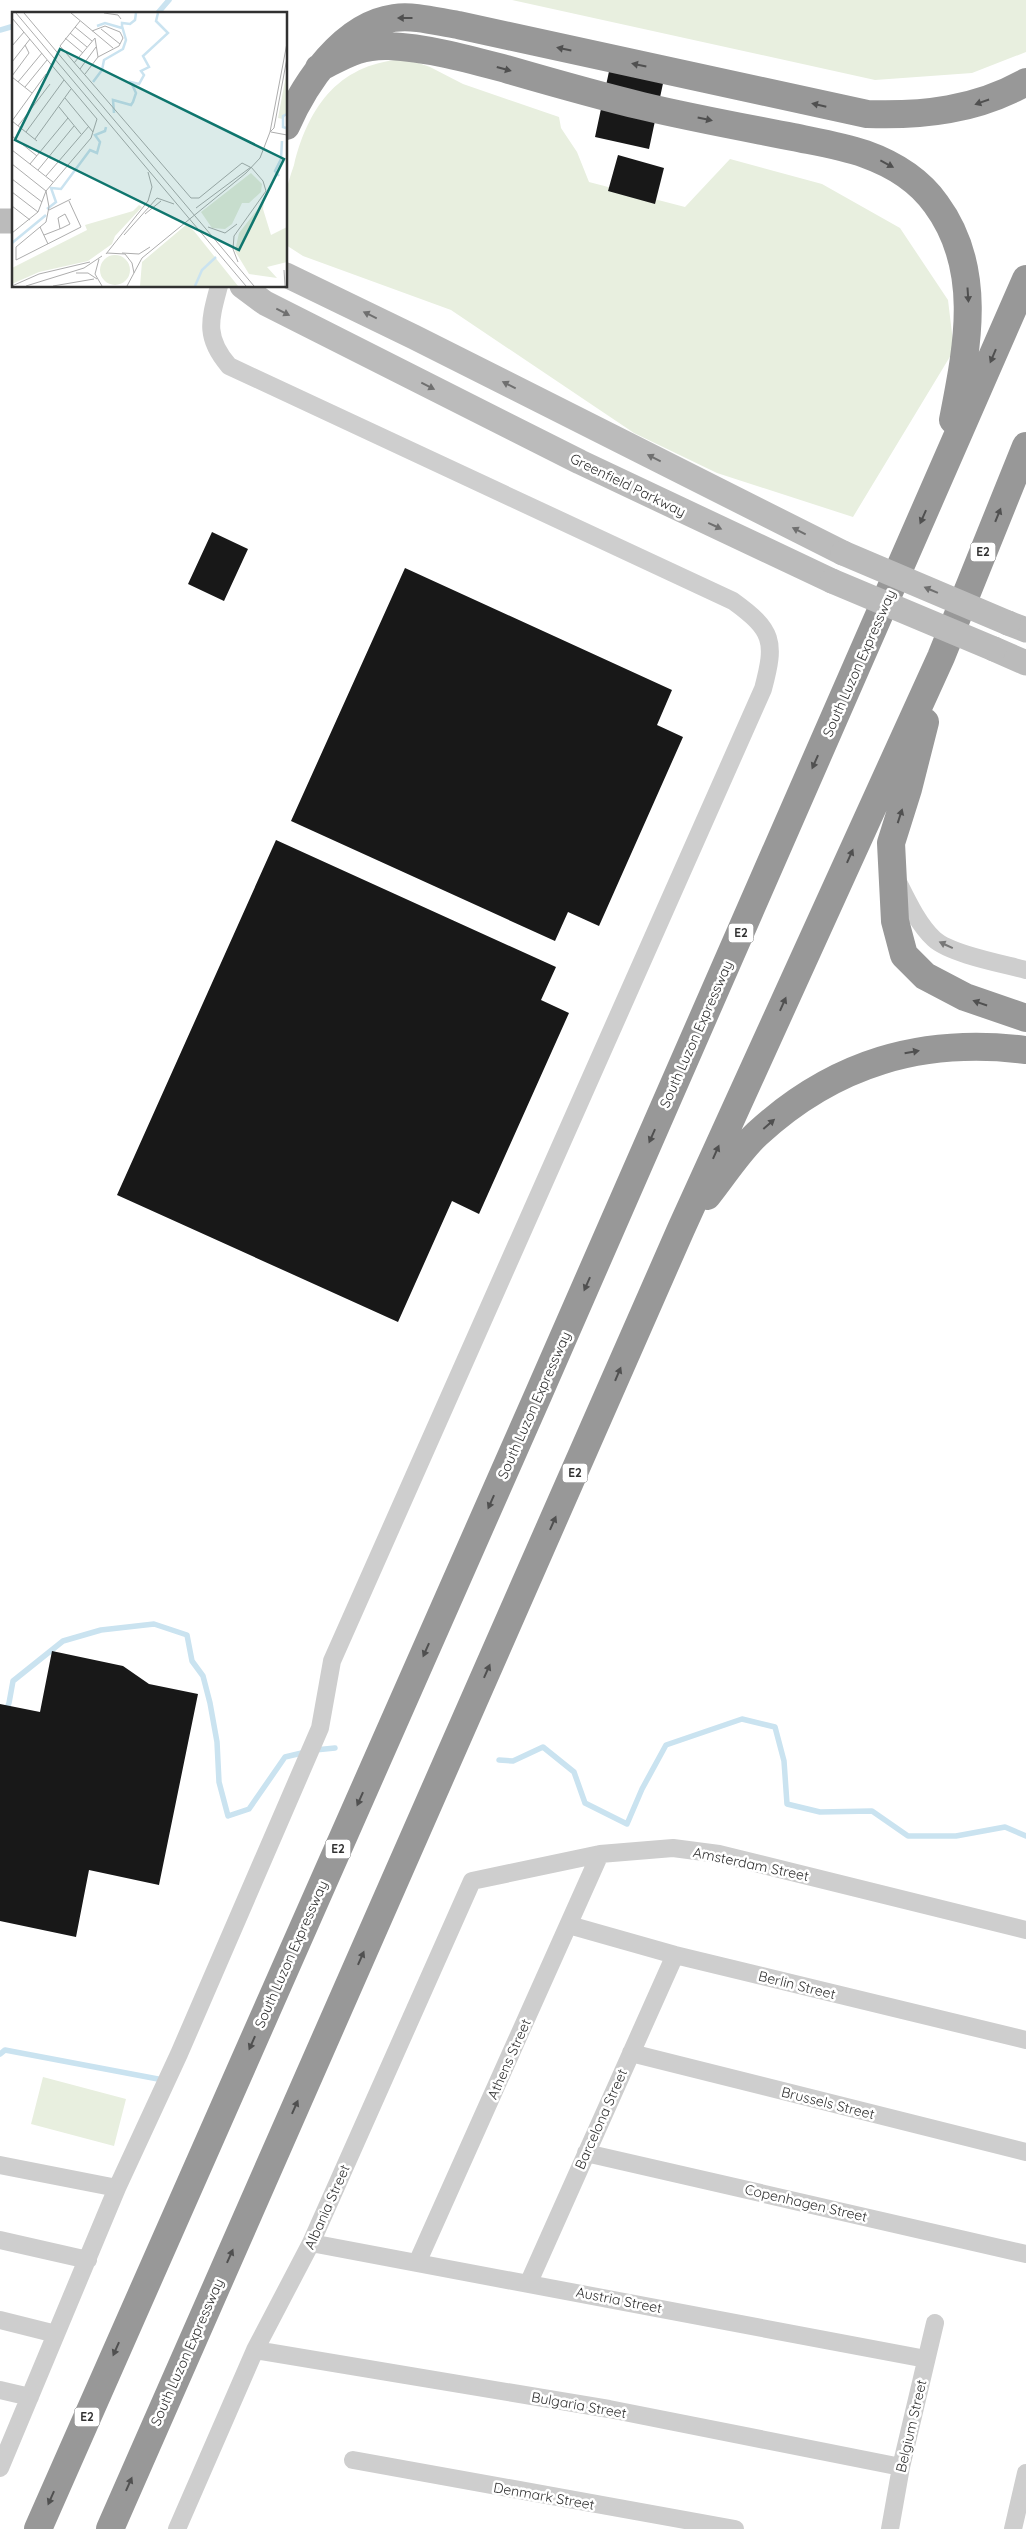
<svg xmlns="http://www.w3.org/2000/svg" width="1026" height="2529" font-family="Quicksand,sans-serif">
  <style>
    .green { fill: #e8efdf }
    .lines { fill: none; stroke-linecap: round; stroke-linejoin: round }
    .stream { stroke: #cae3f0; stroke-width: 5.5 }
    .building { fill: #181818 }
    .minor { stroke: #cecece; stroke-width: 18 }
    .secondary { stroke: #bbb; stroke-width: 25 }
    .motorway { stroke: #989898; stroke-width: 28 }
    .secondary-bridge { stroke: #bbb; stroke-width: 25 }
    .oneway { fill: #505050 }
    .oneway2 { fill: #6f6f6f }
    .oneway3 { fill: #787878 }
    .labels { text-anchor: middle; stroke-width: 5; stroke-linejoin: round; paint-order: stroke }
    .shield { fill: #fff; stroke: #6f6f6f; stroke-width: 1 }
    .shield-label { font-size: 12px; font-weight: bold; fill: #313131 }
    .street-label { font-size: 14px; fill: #313131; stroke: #fff }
    .inset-river { fill: none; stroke: #cae3f0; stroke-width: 2.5 }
    .inset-road { fill: none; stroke: #adadad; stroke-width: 1 }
    .view { fill: #0f766e; fill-opacity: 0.15; stroke: #0f766e; stroke-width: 2.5 }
    .inset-edge { fill: none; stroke: #313131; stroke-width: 2.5 }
  </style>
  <rect width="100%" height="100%" fill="#fff"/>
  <path class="green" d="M512,0H1026V52L972,73L875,80Z
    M407,59L430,67L463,84L559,117L561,128L577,152L589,182L685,207L730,159L822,184L900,228L948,300L954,350L853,517L717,473L634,433L451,310L303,256L286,245C286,228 285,211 286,195C287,185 291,174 294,165C309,104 341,62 407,59Z
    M43,2077L126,2099L114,2146L31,2124Z"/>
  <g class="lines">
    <path class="stream" d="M157,14L169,0
      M0,30L14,26
      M0,1725L9,1703L13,1681L63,1641L101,1630L154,1624L187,1635L192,1661L203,1676L210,1703L217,1742L219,1782L228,1816L249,1809L285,1757L306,1752
      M315,1750L335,1748
      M499,1760L513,1761L543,1747L574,1772L585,1803L627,1824L642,1789L666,1745L742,1719L775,1727L784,1761L787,1804L820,1812L872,1811L908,1836H956L1005,1827L1026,1836
      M0,2054L5,2050L158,2079"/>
  </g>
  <path class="building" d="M614,48L668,60L649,149L595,137Z
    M618,155L664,168L655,204L608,191Z
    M212,532L248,549L224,601L188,584Z
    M405,568L672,690L657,725L683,737L599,926L568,912L555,941L291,821Z
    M276,840L556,967L541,1000L569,1013L479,1214L452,1201L398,1322L117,1195Z
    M52,1651L123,1666L149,1684L198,1694L159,1885L89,1870L76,1937L0,1921V1704L40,1712Z"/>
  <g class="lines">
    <path class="minor" d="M897,880C907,900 918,924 934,939C950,954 1004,964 1026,970
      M569,1925L675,1955L1026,2040
      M631,2053L1026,2152
      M586,2153L1026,2254
      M0,2165L117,2188
      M0,2240L88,2260
      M311,2243L926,2359
      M417,2263L600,1854
      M529,2282L675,1955
      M0,2320L56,2334
      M255,2350L609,2409L901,2467
      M0,2390L30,2397
      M353,2460L735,2529
      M0,2468L117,2188L179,2054L320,1728L332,1661L763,689C776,641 773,630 733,601L229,366C204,337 210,320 219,286
      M177,2529L255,2350L311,2243L472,1881L600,1854L673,1848L719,1854L1026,1930
      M890,2529L901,2467L935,2323
      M1013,2529L1026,2473"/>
    <path class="secondary" d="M0,221H14
      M286,275L414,337L843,553
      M242,286L265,303L580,462L832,581
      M1008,623L1026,630
      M994,649L1026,663"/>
    <path class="motorway" d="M319,68C345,55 359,45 389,46C429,48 468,59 506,69C551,82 596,95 642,106C692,118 742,127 793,137C817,142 842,146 865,154C893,164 919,180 936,204C984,269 967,348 953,420
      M286,126C305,83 343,25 394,18C415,15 438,22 458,25L867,114C923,116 976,110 1026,82
      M925,722L908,789L891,843L895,921L904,955L925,976L965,997L1026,1018
      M707,1196C723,1176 738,1152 757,1134C834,1063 922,1037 1026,1050
      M38,2529L539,1393L1026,279
      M110,2529L681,1229L941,657L1026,446"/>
    <path class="secondary-bridge" d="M843,553L1008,623
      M832,581L994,649"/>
  </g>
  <defs><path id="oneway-solid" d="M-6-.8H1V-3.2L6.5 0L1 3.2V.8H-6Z" transform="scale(1.25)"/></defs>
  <g class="oneway">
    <use href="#oneway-solid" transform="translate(405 18) rotate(-180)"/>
    <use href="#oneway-solid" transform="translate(564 49) rotate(-168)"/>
    <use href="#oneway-solid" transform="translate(639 65) rotate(-168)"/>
    <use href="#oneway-solid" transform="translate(504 69) rotate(15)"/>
    <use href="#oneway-solid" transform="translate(982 102) rotate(161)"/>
    <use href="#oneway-solid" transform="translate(819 105) rotate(-167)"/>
    <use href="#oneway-solid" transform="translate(705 119) rotate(12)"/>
    <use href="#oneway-solid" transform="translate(887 164) rotate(28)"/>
    <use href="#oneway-solid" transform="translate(968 295) rotate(86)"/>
    <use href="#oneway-solid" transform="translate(993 356) rotate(113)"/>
    <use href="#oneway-solid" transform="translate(998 515) rotate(-68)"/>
    <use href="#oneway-solid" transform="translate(923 517) rotate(114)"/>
    <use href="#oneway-solid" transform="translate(815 762) rotate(114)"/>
    <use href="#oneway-solid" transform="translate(900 816) rotate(-72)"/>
    <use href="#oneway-solid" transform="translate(850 856) rotate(-66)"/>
    <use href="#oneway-solid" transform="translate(980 1003) rotate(-161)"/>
    <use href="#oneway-solid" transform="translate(783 1004) rotate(-66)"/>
    <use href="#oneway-solid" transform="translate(912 1052) rotate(-10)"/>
    <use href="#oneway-solid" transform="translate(769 1124) rotate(-41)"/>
    <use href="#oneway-solid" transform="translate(652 1136) rotate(114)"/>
    <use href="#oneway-solid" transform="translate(716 1152) rotate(-66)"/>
    <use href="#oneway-solid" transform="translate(587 1284) rotate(114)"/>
    <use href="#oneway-solid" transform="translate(618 1374) rotate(-67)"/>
    <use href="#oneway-solid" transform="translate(491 1502) rotate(114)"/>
    <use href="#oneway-solid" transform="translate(553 1523) rotate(-66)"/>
    <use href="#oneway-solid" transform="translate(426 1650) rotate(114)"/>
    <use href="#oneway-solid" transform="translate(487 1671) rotate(-66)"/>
    <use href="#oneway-solid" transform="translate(360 1799) rotate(114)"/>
    <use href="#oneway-solid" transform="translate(361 1958) rotate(-66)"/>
    <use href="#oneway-solid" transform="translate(252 2043) rotate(114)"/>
    <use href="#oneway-solid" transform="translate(295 2107) rotate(-66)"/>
    <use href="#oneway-solid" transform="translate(230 2256) rotate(-66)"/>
    <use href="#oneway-solid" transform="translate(116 2349) rotate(114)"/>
    <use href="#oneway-solid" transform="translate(129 2484) rotate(-66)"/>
    <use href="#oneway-solid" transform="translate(51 2498) rotate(114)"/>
  </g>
  <g class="oneway2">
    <use href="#oneway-solid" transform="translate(283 312) rotate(27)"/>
    <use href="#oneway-solid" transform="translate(370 315) rotate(-154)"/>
    <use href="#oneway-solid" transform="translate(509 385) rotate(-153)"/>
    <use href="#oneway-solid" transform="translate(428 386) rotate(27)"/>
    <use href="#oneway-solid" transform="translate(654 458) rotate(-153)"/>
    <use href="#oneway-solid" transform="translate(715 526) rotate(25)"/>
    <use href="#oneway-solid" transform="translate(799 531) rotate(-153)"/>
    <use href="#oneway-solid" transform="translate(931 590) rotate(-157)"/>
  </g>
  <use class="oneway3" href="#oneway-solid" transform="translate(946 945) rotate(-155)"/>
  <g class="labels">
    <g class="shield">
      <rect x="970.5" y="542.5" width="25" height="19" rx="4"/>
      <rect x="728.5" y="923.5" width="25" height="19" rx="4"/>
      <rect x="562.5" y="1463.5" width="25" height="19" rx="4"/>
      <rect x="325.5" y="1839.5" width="25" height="19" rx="4"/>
      <rect x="74.5" y="2407.5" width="25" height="19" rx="4"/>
    </g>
    <g class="shield-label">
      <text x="983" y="556">E2</text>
      <text x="741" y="937">E2</text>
      <text x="575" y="1477">E2</text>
      <text x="338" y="1853">E2</text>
      <text x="87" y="2421">E2</text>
    </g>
    <g class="street-label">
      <text transform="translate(628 485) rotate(26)" y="5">Greenfield Parkway</text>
      <text transform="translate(859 663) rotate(-66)" y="5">South Luzon Expressway</text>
      <text transform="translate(696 1034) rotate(-66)" y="5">South Luzon Expressway</text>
      <text transform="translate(534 1405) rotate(-66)" y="5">South Luzon Expressway</text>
      <text transform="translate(751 1864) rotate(12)" y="5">Amsterdam Street</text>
      <text transform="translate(291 1954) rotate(-66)" y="5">South Luzon Expressway</text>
      <text transform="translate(797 1985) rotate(14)" y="5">Berlin Street</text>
      <text transform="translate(509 2059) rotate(-66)" y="5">Athens Street</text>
      <text transform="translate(828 2103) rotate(14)" y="5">Brussels Street</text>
      <text transform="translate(601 2119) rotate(-66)" y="5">Barcelona Street</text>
      <text transform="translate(806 2203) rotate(13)" y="5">Copenhagen Street</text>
      <text transform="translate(327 2207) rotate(-66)" y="5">Albania Street</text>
      <text transform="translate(619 2300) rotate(11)" y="5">Austria Street</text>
      <text transform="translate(187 2352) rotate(-66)" y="5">South Luzon Expressway</text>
      <text transform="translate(579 2405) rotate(10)" y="5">Bulgaria Street</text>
      <text transform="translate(911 2426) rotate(-77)" y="5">Belgium Street</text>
      <text transform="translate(544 2496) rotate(10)" y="5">Denmark Street</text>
    </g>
  </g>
  <g transform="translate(12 12)">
    <rect width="275" height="275" fill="#fff"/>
    <path d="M275,58V102L271,107L266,106ZM239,161L250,172L249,180L237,191H230L220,212L213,217L200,216L189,200ZM252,189L251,197L259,223L275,215V250L255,255L265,266L237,262L223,239L227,221ZM127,193L130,195L103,224L100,232L76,249L27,260L0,272V256L75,218L73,213L121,199ZM175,212L182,219L226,274H128L130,250ZM88 258a15 15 0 1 1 30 0a15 15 0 1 1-30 0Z" fill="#e8efdf"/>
    <path class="inset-river" d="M85,14L93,11L110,16V11L118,12L123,8L124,1M81,70L90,58L92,48L111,37L114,28L110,14M102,101L101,88L119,93L121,90L124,81L119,70L127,72L132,63L129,59L137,55L131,44L156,21L144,9L146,1M274,116L271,115V104L275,102M267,164L263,159L269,147L270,129M35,197L44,190L39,176L49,177L78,138L85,141L88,130L83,123L93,119L94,115M0,231L34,203M183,274L190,258L204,245"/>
    <path class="inset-road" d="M4,1L234,274M12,1L242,274M59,1L101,36M92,1L106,3L109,7M0,6L85,107L79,126L34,179L26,200L0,221M68,9L48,34L179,186H187L230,151L238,155M63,15L80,29M89,17L108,32M58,21L75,35M53,26L71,41M83,26L86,45M0,34L12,20M0,50L18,27M62,51L83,26M68,57L84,35M73,62L86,45L107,34L111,26L108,20L93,14L80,19M0,64L17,41L13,33M0,65L20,81M6,70L30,41M13,75L35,48M53,86L81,120M47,95L69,122M6,114L38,72M14,120L52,68M258,120L262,116L275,46M259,120L275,123M0,124L25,144M23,127L59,77M25,129L0,109L34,62M0,138L41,170M0,152L34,179L37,195L34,210L4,235V248L69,215L57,189M18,152L56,106M26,158L62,114M34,164L77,114M0,167L30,190M0,180L26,200M0,194L18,208M184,196L239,155M37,198L59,187M133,202L149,189M28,215L36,232M196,215L213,221L225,212M32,223L50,216L58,212L53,202L46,206L48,217M112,223L145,186L162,192M95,241L113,242L120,251L122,261M110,241L127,242L138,235M94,242L136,189L140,175L136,160M87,247L83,262L90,274M226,250L221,237L222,224L254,179L251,169L239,155M272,258L273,274M64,261H76L85,267M0,274L27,262L78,250M14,274L72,256L90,244M41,274L82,267M115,274L130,246L234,161L248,146L258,120L275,31"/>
    <path class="view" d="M48,37L272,147L227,238L3,128Z"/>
    <rect width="275" height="275" class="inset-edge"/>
  </g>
</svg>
